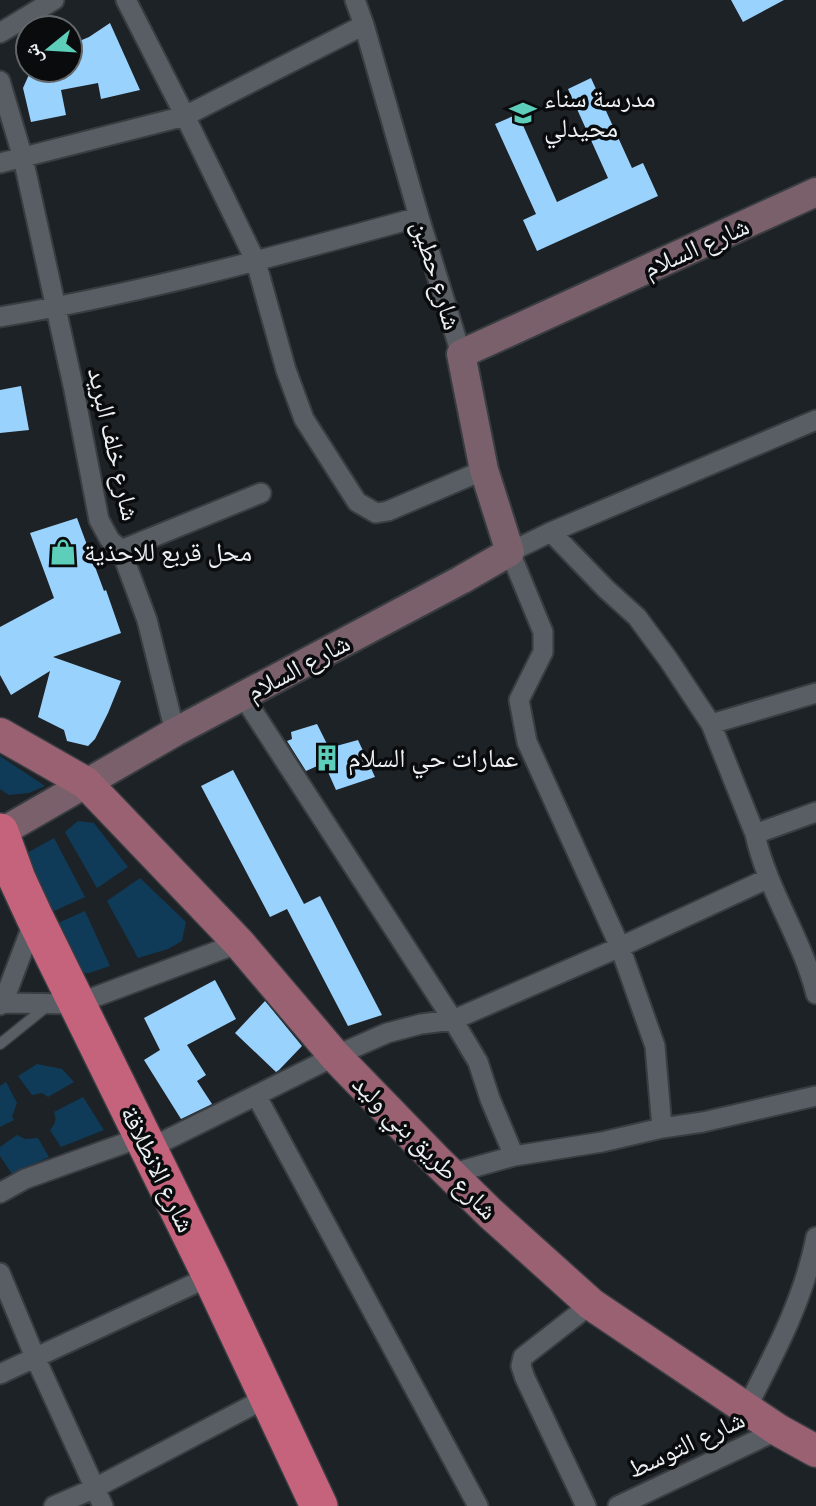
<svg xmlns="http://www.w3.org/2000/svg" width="816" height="1506" font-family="'Exo 2','Noto Naskh Arabic',sans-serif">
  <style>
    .green { fill: #0f3b58 }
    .building { fill: #9ad2fe }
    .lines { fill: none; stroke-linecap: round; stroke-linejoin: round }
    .lane-casing { stroke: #393d41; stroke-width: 13 }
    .street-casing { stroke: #393d41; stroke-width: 23 }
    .secondary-casing { stroke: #393d41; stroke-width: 32 }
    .primary-casing { stroke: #393d41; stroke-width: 35 }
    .highway-casing { stroke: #393d41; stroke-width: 40 }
    .lane { stroke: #585e63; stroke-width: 10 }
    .street { stroke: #585e63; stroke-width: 19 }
    .secondary { stroke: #79606a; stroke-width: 28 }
    .primary { stroke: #996172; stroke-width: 32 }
    .highway { stroke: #c5637c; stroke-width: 37 }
    .labels { text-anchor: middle; stroke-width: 7; stroke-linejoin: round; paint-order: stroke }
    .poi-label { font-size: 26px; fill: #ecf0f3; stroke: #090b0d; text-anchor: start }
    .street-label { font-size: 26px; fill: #ecf0f3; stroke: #090b0d }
  </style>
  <rect width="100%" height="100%" fill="#1d2226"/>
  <path class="green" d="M0,756L45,786L29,793L9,795L0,789Z
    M78,821L94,823L128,867L97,888L65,832Z
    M54,838L85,897L43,916L24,859L27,853Z
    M140,878L186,922L182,941L168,949L138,958L107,901Z
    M85,911L110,966L89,973L70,972L49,927Z
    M37,1064L62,1069L74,1082L48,1097L42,1093L32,1095L18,1076Z
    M6,1082L17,1103L12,1116L14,1120L0,1127V1086Z
    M83,1097L104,1130L61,1147L50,1130C55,1124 57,1120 54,1112Z
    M17,1135L25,1139L38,1138L49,1157L12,1174L0,1156V1147Z"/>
  <path class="building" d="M731,0H784L743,22Z
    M110,23L140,90L101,99L98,83L61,90L66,115L31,122L23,88L31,70H70V45L89,37Z
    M591,78L632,168L643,163L658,196L537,251L523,220L536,214L495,124L518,114L557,202L608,178L568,89Z
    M21,386L29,430L0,433V390Z
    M77,518L104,591L106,590L121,633L53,657L121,681L108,713L95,739L88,746L67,741L64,730L38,717L50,671L11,695L0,675V627L54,598L30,533Z
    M317,724L329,748L358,740L375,777L336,790L324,763L306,771L287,741L292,739L291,732Z
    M233,770L304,904L320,896L382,1015L348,1026L287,909L270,917L201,786Z
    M215,980L236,1019L187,1045L206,1075L197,1081L212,1104L181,1119L144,1060L160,1050L144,1018Z
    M265,1001L302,1046L279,1070L276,1072L235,1033Z"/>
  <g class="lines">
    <g class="lane-casing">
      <path id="lane" d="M0,1044L46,1007"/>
    </g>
    <g class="street-casing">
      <path id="street" d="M126,0L185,116L256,262L286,370L304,419L357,502L376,513L388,511L484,470
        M355,0L364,25L419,217L461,354
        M0,33L54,0
        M0,81L23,158L74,390L99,520L110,540L121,550L147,620L175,732
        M0,163L185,116L364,25
        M0,317C142,293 281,255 419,217
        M551,532L606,589L637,617L668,659L711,724L755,834C767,890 802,938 816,994
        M121,550L261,493
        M243,696L453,1020L620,947L769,878
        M711,724L816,693
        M755,834L816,812
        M3,1003L35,918
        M0,1005L3,1003L76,1004L239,943
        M256,1095L478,1506
        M662,1128L655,1046L620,947L527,742L519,700L543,652V632L510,552L551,532L816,420
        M148,1149L335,1056L387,1033L421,1024L453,1020L478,1062L490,1099L514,1156L450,1174
        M514,1156L602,1142L662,1128L703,1122L816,1096
        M0,1193L25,1179L142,1137
        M0,1273L35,1357L103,1506
        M0,1374L211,1276
        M746,1409C775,1353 804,1299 816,1237
        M54,1506L95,1488L268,1397
        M586,1506L525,1378L521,1366L523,1357L591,1304
        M618,1506L778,1430"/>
    </g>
    <g class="secondary-casing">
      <path id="secondary" d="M0,833L175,732L461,580L510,552L484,470L461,354L816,192"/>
    </g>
    <g class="primary-casing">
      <path id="primary" d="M0,734L86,783L239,943L335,1056L436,1160L490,1213L591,1304L778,1430L816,1451"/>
    </g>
    <g class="highway-casing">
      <path id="highway" d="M0,832L17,879L35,918L211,1276L319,1506"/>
    </g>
    <use href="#lane" class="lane"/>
    <use href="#street" class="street"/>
    <use href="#secondary" class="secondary"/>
    <use href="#primary" class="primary"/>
    <use href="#highway" class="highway"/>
  </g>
  <defs>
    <g id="school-bare" transform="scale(2.1)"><path d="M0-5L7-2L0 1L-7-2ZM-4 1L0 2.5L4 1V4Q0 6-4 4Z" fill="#5dceb9" stroke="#090b0d" stroke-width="2.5" paint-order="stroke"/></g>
    <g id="shop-bare" transform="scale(2.1)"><path d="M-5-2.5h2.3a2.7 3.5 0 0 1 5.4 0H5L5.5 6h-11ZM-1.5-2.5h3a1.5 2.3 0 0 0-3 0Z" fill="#5dceb9" stroke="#090b0d" stroke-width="2.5" paint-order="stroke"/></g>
    <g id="building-bare" transform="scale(2.1)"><path d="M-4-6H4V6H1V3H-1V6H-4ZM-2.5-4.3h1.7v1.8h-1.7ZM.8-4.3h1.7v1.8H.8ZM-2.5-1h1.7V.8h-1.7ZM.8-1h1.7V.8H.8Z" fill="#5dceb9" stroke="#090b0d" stroke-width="2.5" paint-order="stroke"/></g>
  </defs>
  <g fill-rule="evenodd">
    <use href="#school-bare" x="523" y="113"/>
    <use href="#shop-bare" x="63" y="552"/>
    <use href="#building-bare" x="327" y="758"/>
  </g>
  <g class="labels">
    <g class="poi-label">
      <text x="544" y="107">مدرسة سناء<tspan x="544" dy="30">محيدلي</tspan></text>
      <text x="84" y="561">محل قربع للاحذية</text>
      <text x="348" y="767">عمارات حي السلام</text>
    </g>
    <g class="street-label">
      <text transform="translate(696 247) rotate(-24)" y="9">شارع السلام</text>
      <text transform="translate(437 275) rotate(73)" y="9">شارع حطين</text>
      <text transform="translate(114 444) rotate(77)" y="9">شارع خلف البريد</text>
      <text transform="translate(298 667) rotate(-28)" y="9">شارع السلام</text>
      <text transform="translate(425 1147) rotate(45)" y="9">شارع طريق بني وليد</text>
      <text transform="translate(158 1169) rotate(64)" y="9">شارع الانطلاقة</text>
      <text transform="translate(686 1444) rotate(-25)" y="9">شارع التوسط</text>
    </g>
  </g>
  <g transform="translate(49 49) rotate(252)"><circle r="33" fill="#090b0d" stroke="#646769" stroke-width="2"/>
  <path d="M0-5L12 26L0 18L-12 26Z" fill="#5dceb9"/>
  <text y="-10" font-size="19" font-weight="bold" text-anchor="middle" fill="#ecf0f3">ش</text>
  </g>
</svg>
